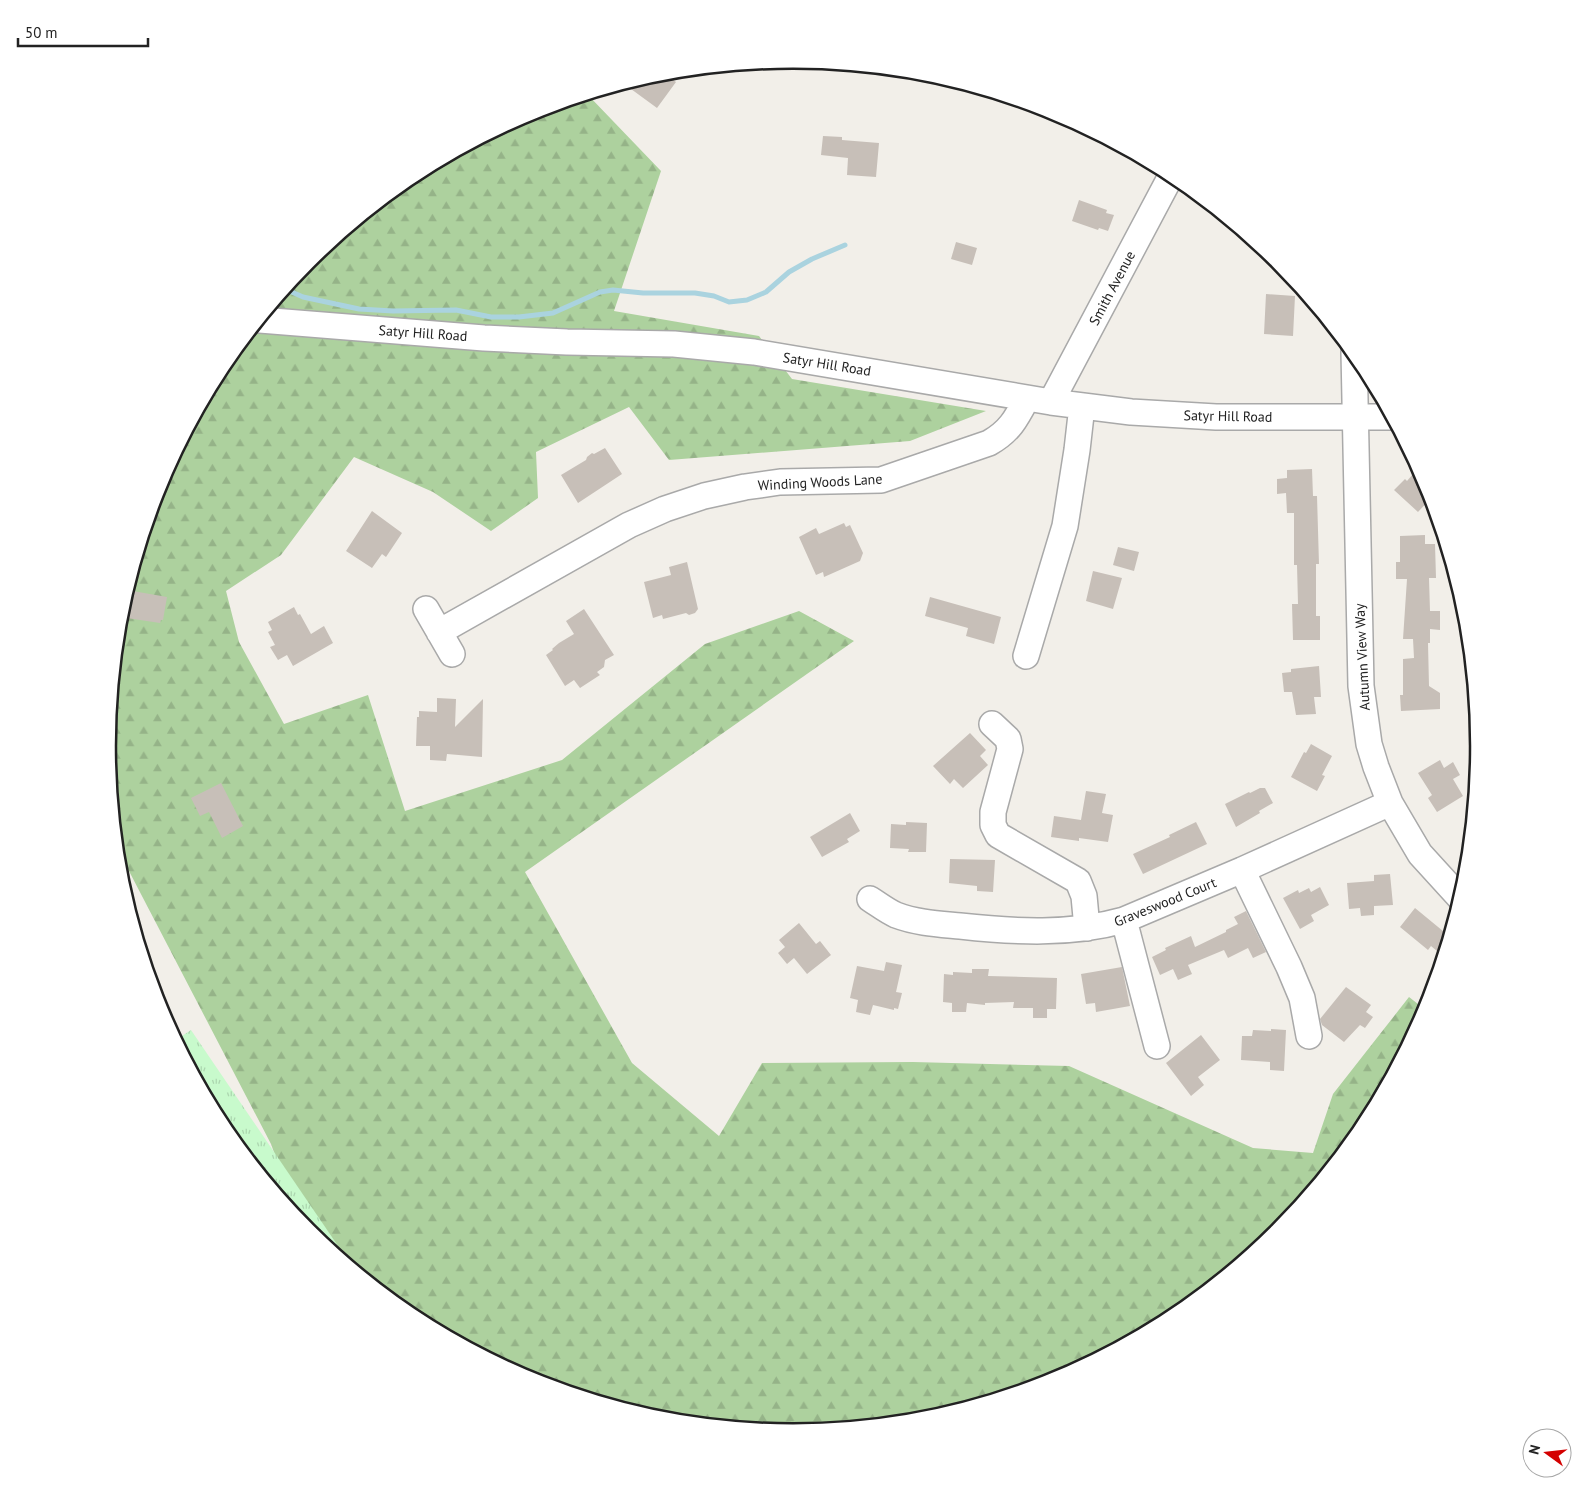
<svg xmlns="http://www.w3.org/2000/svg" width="1587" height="1493" font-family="'PT Sans',sans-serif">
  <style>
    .forest { fill: url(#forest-firs) }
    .park { fill: url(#park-tufts) }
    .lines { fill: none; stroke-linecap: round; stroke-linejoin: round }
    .stream { stroke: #aad3df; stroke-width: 5 }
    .building { fill: #c7bfb8 }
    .minor-casing { stroke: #a9a9a9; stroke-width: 28 }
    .minor { stroke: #fff; stroke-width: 25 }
    .labels { text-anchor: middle; stroke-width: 5; stroke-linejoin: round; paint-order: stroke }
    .street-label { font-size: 14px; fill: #222; stroke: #fff }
    .rim { fill: none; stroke: #222; stroke-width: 2.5 }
  </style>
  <defs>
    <pattern id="forest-firs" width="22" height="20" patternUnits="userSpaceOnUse" patternTransform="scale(1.25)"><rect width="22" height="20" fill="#add19e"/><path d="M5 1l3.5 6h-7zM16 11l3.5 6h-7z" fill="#95b388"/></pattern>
    <pattern id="park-tufts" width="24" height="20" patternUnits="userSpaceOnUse" patternTransform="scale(1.25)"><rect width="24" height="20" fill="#c8facc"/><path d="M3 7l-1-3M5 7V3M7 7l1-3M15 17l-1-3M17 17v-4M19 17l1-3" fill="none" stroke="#acd6af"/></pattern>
  </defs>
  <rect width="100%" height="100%" fill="#f2efe9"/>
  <path class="forest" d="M588,95L661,171L614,311L759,336L792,379L986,411L910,441L669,460L629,407L536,452L538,498L491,531L433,492L354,457L281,555L226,591L239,642L284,724L368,695L405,811L562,760L705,644L799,611L854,641L525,872L632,1063L719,1136L762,1063L913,1062L1069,1066L1253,1148L1313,1153L1333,1094L1409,997L1427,1011L1364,1128L1279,1232L1175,1317L1056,1381L927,1420L793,1433L659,1420L531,1381L412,1317L308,1232L298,1219L271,1144L117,848L107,746L120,612L159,484L223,365L308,261L412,176L531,112Z"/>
  <path class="park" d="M191,1030L353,1268L308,1232L223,1128L176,1040Z"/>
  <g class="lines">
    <path class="stream" d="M285,289L303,297L359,309L393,311L456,310L491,317H519L553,313L600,292L613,290L643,293H695L714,296L729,302L747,300L766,292L789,272L812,259L845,245"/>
  </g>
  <path class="building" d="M660,73H663L676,82L657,108L631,89L638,80Z
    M823,136L842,137V140L879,143L876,177L847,175L848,158L821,155Z
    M1079,200L1107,210L1106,213L1114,215L1108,231L1099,228L1098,230L1072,221Z
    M956,242L977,248L972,265L951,259Z
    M1266,294L1295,296L1293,336L1264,334Z
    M605,448L622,474L578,503L561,475L586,460L587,457L592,453L594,454Z
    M1419,467L1428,484L1432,497L1418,512L1394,490L1405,479L1407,481Z
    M1312,469L1313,496H1317L1319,564H1316V616H1320V640H1293L1292,604H1298L1297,565H1294V513H1287L1286,493L1277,494V479L1287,478V470Z
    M372,511L402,533L386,557L382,554L372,568L346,551Z
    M844,523L846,527L850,525L863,553L860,561L824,577L823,572L816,575L799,537L816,528L819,534Z
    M1425,535V544H1435L1436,578H1429L1430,611H1440V630L1430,629V643H1428L1429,686L1440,693V709L1401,711L1400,695H1403V659L1414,658L1413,639H1403L1407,579H1396V562H1400V536Z
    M1118,547L1139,552L1134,571L1113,565Z
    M687,562L698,609L695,613L689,615L686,613L663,619L662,615L653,618L644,582L671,575L669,567Z
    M1093,571L1122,578L1113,609L1086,601Z
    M127,590L167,597L163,620H161L160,623L120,617Z
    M930,597L1001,617L994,644L966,636L968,628L925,616Z
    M294,607L298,615L300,614L311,634L324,626L333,643L293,666L287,655L278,660L270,647L275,645L268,632L272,630L268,622Z
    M584,609L614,655L605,660L604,667L597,672L600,675L580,688L574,680L565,686L546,655L553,650L552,649L559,643L574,634L566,621Z
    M1319,666L1321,697H1314L1316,714L1296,715L1292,692H1284L1282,673L1291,672V669Z
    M437,698L456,699L455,727L483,699L482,757L447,754L446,761L430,760V746H416L417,717H419V711L437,712Z
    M970,733L986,750L980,756L988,765L963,788L954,779L950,784L933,766Z
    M1311,744L1332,756L1322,775L1325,776L1317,791L1291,777L1304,752L1306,753Z
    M1440,760L1444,768L1453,762L1460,775L1453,779L1463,796L1437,812L1428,798L1432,795L1418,773Z
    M221,783L243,826L222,838L209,812L200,816L191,798Z
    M1260,788H1265L1273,803L1259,811L1260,813L1236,827L1225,804L1249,792L1250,793Z
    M1086,791L1106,794L1102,813L1113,815L1108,842L1079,838V841L1051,837L1054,816L1081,820Z
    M850,813L860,831L847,839L849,842L822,857L810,837Z
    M906,822L927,823L926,852H908L909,849L890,848L891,824L906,825Z
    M1196,822L1207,844L1143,874L1133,854L1170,837L1169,835Z
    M950,859L995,860L993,892L977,891V886L949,883Z
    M1390,874L1393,905L1374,906V915L1361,916L1360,908L1349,909L1347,883L1374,881V875Z
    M1320,887L1329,905L1311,915L1314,921L1300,929L1283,898L1298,890L1299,893L1309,888L1311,892Z
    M1415,908L1449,936L1437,951L1431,946L1428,950L1400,927Z
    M1246,911L1266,952L1253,958L1248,948L1228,958L1224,950L1188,965L1192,974L1178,980L1173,969L1160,975L1152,957L1166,950L1165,948L1191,936L1195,947L1226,932V930L1238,924L1234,917Z
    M799,923L816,944L820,941L831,955L807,974L794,958L787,964L778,953L785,947L779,940Z
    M886,962L902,965L896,992L902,993L898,1009L894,1008V1010L873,1005L870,1015L856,1012L858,1000L850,998L857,966L884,971Z
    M1122,967L1130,1006L1096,1012L1095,1003L1086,1004L1081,974Z
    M972,969H989L988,976L1057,978L1056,1009H1047V1018H1033V1008H1013L1014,1002L985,1003V1005L967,1003L966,1012H952V1003L943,1002L944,974L953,975V972L972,973Z
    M1346,987L1371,1005L1366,1012L1373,1017L1365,1028L1360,1025L1344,1042L1322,1025L1320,1019Z
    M1271,1029L1286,1030L1284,1071L1270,1070V1062L1241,1060L1242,1036H1252L1253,1030L1271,1031Z
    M1201,1035L1220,1060L1198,1077L1204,1085L1191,1096L1166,1063Z"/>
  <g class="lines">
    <g class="minor-casing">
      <path id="minor" d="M260,320L484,338L567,342L674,344L754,352L1051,402L1131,412L1216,417H1392
        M1354,352L1361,686L1369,744L1376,767L1390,803L1420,854L1461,899
        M1051,402L1172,174
        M426,609L452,654
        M439,632L629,525L665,509L704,496L745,487L780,482L881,480L989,443C1010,431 1016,419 1027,398
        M1026,656L1065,526L1077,450L1082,406
        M992,724L1008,739L1010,749L993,812V825L998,835L1078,881L1084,896L1087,928
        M1242,870L1289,967L1302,998L1309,1036
        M870,899C878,904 887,911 896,915C917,923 939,924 960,926C1015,932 1071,935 1124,920L1242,870L1390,803
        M1124,920L1157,1046"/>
    </g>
    <use href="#minor" class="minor"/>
  </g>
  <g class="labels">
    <g class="street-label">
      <text transform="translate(1112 288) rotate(-62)" y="5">Smith Avenue</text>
      <text transform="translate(423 333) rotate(4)" y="5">Satyr Hill Road</text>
      <text transform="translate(827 364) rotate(9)" y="5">Satyr Hill Road</text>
      <text transform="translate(1228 416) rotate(1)" y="5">Satyr Hill Road</text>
      <text transform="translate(820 482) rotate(-3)" y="5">Winding Woods Lane</text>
      <text transform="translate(1362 657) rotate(-93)" y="5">Autumn View Way</text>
      <text transform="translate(1165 902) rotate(-22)" y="5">Graveswood Court</text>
    </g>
  </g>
  <path d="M0 0H1587V1493H0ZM116 746a677 677 0 1 1 1354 0a677 677 0 1 1-1354 0Z" fill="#fff" fill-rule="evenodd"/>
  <path class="rim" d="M116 746a677 677 0 1 1 1354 0a677 677 0 1 1-1354 0Z"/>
  <g transform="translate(1547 1453) rotate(285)"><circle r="24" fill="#ffffff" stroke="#a7a7a7"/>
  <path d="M0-4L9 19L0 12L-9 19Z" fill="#d40000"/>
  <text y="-8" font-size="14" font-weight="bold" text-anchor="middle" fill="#222222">N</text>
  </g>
  <path d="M18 38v8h130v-8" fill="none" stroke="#222222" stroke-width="2.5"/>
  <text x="25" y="38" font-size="15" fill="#222222" stroke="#ffffff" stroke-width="4" paint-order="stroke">50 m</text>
</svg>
